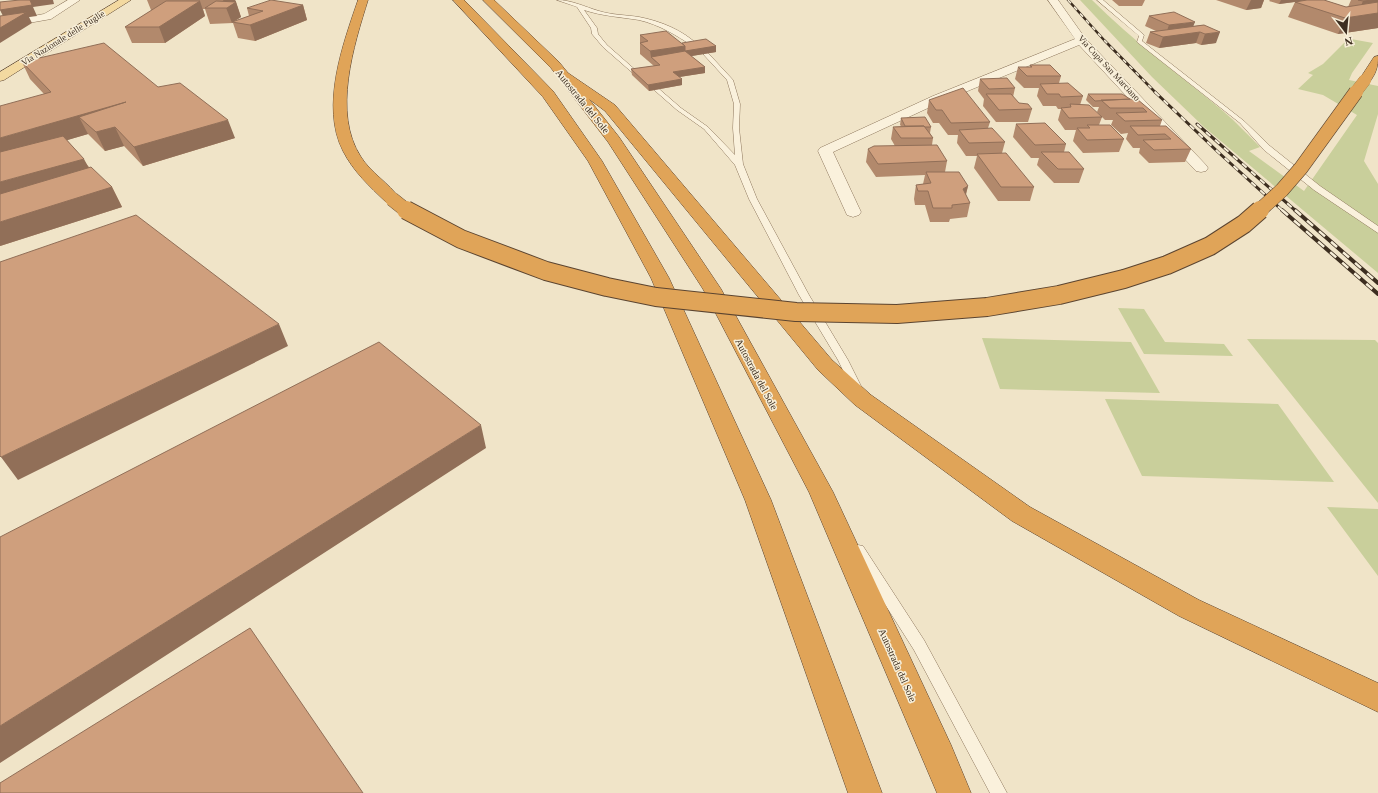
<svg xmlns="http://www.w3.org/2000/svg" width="1378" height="793" font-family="Georgia,serif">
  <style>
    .green { fill: #c9cf9b }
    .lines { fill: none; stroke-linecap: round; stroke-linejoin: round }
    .lane-casing { stroke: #8d765c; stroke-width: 1 }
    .street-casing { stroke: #8d765c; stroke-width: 1 }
    .primary-casing { stroke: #5b4430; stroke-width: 1 }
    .highway-casing { stroke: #5b4430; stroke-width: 1 }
    .lane { fill: #faf1dc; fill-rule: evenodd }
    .street { fill: #faf1dc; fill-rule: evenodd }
    .primary { fill: #f3d9a0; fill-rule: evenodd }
    .highway { fill: #e0a458; fill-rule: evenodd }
    .rail-far2-casing { stroke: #3d2e20; stroke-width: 2.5 }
    .rail-far1-casing { stroke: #3d2e20; stroke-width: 3 }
    .rail-casing { stroke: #3d2e20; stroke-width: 4 }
    .rail-far2 { stroke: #f7eed8; stroke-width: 1.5; stroke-dasharray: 4.5; stroke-linecap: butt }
    .rail-far1 { stroke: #f7eed8; stroke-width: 2; stroke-dasharray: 6; stroke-linecap: butt }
    .rail { stroke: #f7eed8; stroke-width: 2.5; stroke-dasharray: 8; stroke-linecap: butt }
    .highway-bridge-far2-casing { stroke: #5b4430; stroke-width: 12; stroke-linecap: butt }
    .highway-bridge-far1-casing { stroke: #5b4430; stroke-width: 15; stroke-linecap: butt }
    .highway-bridge-casing { stroke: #5b4430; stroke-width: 20; stroke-linecap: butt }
    .highway-bridge-far2 { stroke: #e0a458; stroke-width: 12 }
    .highway-bridge-far1 { stroke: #e0a458; stroke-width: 14 }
    .highway-bridge { stroke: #e0a458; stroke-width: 18 }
    .wall { fill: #b2896c }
    .shaded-wall { fill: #916f58 }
    .building { fill: #cf9f7d; stroke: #916f58 }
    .labels { text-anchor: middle; stroke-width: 3; stroke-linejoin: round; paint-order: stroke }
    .far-street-label { font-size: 9px; fill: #3d2e20; stroke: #f7eed8 }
    .street-label { font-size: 10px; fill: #3d2e20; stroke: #f7eed8 }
  </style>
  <rect width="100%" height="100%" fill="#f0e4c8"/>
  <path class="green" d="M1080,0H1092C1133,41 1179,74 1223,111C1236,122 1248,135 1260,147L1249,151L1304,191L1357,115L1323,95L1298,89L1313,75L1308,73L1323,64L1345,42L1351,39L1373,43L1352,73L1349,80L1378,86V114L1364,161L1378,184V273L1204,127L1152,77Z
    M1118,308L1144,309L1165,342L1224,344L1233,356L1144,354Z
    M982,338L1131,342L1160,393L1000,389Z
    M1247,339L1375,340L1378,343V503Z
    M1105,399L1278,404L1334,482L1142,476Z
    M1327,507L1378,509V576Z"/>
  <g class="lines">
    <g class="lane-casing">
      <path id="lane" d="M557,0C572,0 585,7 599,11C612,15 626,15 639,17C660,21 683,30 699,46L694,47C676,35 660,25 639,20C620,17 602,16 584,10L597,28L598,34L607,45L640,74L635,75L603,47L592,34L591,28L577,7Z
        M1097,0H1103L1144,35L1142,41L1244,121L1270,146L1320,186L1378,226V233L1314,190L1264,150L1240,123L1137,42L1139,36Z
        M704,53H708L733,80L740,104L739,128L743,164L757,199L809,295L848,360L863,390L862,393H854L838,360L799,295L749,199L735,165L704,129L677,110L653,89L658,88L681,108L708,127L735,155L733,128L734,104L727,80L704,55Z
        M858,545L863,546L924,640L1007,793H990L914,650L853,554L851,550L853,546Z"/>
    </g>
    <g class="street-casing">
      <path id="street" d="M68,0H80L51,19L0,28V22L44,14Z
        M1048,0H1058L1085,38L1206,165L1208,168L1206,171L1201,172L1196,171L1079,45L941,102L833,152L861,212L859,215L853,217L847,215L818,151L820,148L933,96L1075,39Z"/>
    </g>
    <g class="primary-casing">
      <path id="primary" d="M119,0H131L4,80L0,81V72Z"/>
    </g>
    <g class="highway-casing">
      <path id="highway" d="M358,0H368C354,45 332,113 361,157C371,173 389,183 400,199L398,202L392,204L386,202C370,187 353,171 343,151C320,106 343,44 358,0Z
        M453,0H464L553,91L602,161L669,278L771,500L882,793H848L745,500L651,278L588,161L543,97Z
        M483,0H494L559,62L568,73L615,105L832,360L871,395L1030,507L1199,600L1378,683V712L1179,616L1012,521L855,405L818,370L605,111L589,99L619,137L721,289L833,492L951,745L971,793H937L809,492L703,289L608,142L551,68Z
        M1378,56C1378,68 1376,73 1369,83H1361L1359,80L1374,57Z"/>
    </g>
    <use href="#lane" class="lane"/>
    <use href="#street" class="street"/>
    <use href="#primary" class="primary"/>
    <use href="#highway" class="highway"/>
    <g class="rail-far2-casing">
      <path id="rail-far2" d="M1068,0L1104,40L1156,93"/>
    </g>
    <g class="rail-far1-casing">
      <path id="rail-far1" d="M1155,92L1218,152L1283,211
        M1197,124L1296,211"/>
    </g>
    <g class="rail-casing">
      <path id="rail" d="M1282,210L1378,294
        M1295,210L1378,283"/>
    </g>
    <use href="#rail-far2" class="rail-far2"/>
    <use href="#rail-far1" class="rail-far1"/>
    <use href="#rail" class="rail"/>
    <g class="highway-bridge-far2-casing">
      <path id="highway-bridge-far2" d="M1355,93L1365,80"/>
    </g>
    <g class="highway-bridge-far1-casing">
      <path id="highway-bridge-far1" d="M392,199L407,211
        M1259,211L1282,190L1301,168L1356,92"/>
    </g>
    <g class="highway-bridge-casing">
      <path id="highway-bridge" d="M406,210L461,239L546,271L607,287L656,297L796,312L897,314L987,307L1059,295L1124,279L1167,265L1210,246L1244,224L1260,210"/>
    </g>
    <use href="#highway-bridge-far2" class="highway-bridge-far2"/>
    <use href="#highway-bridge-far1" class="highway-bridge-far1"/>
    <use href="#highway-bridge" class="highway-bridge"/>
  </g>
  <path class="wall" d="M147,0H235L236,2L241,17L235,21L249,16L247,8L303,5L307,20L255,41L238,38L233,23L210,24L205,9H203L205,16L165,43H132L125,27L152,10H151Z
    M1112,0H1145L1142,6H1119Z
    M1216,0H1264L1261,8L1246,10Z
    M1270,0H1324L1346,7H1348L1351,0H1378V28L1338,34L1288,17L1295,2L1279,4L1269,1Z
    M1149,16L1194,26L1204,25L1216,43L1201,45L1196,43L1159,48L1146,43L1150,32L1156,31L1145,26Z
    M640,35L682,43L716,46V52L691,56L705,67V73L679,77L682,85L649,91L632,75L631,69L654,66L640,54Z
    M22,62L158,87L235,138L143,166L124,146L105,151L88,134L67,140L89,167L112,187L122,207L0,246L44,94L30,79Z
    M1030,65L1061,76L1059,83L1083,96L1080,105L1102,117L1099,125L1124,139L1119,152L1083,153L1073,141L1076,130H1065L1058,120L1061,109H1058L1056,106H1043L1037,96L1039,88H1024L1015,79L1018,67H1030Z
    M980,79L1015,88L1013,97L1019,103L1032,109L1028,122H996L983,106L984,99L978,91Z
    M1088,94L1129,99L1162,120L1160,126L1191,149L1185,162L1149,163L1139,153L1140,148H1133L1126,139L1128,133L1121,134L1111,125L1113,120H1105L1097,112L1099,107H1093L1086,100Z
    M929,100L990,122L988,128L1005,142L1002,153L1034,187L1030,201H998L974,168L977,156H966L957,143L958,135H948L939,123H933L927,113Z
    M901,118L931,127L930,133L933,138L932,145L947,161L945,172L968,186L966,195L970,203L967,217L950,219L949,222H930L925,205H915L914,199L916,185L923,184L925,175L876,177L866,162L868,149L895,146L891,139L893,127L901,126L900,125Z
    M1016,124L1066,144L1064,152L1084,169L1079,183H1054L1037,165L1039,158H1031L1013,137Z"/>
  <path class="shaded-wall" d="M21,0H53L54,4L33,7L37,16L29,17L32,23L0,43V28L5,20L0,10Z
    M223,0H235L236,2L241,17L233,22H232V23Z
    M1251,0H1264L1261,8L1246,10Z
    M1281,0H1309L1279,4Z
    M1373,0H1378V9L1358,12L1363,1Z
    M200,1L205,16L165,43L159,27Z
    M303,5L307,20L255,41L250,25Z
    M1378,13V28L1338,34L1345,18Z
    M1195,22L1191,32L1165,36L1169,25Z
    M1200,32L1196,43L1159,48L1163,37Z
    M1220,32L1216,43L1201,45L1205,34Z
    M685,46H716V52L656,62L651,57L650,51Z
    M705,67V73L673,78V72Z
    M682,79V85L649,91L648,85Z
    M126,102L79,117L88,134L0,160V138Z
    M228,120L235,138L143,166L134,147Z
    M115,127L124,146L105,151L96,132Z
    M84,159L94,178L0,206V182Z
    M968,186L964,200L963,189Z
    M112,187L122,207L0,246V222Z
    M279,324L288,346L18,480L1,457Z
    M481,425L486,448L0,763V726Z"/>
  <path class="building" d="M20,0H30L32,5L0,10V2Z
    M271,0L303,5L250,25L232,22L263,11L247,8Z
    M1307,0H1324L1346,7L1378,2V13L1345,18L1295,2Z
    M1358,0H1373L1363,1Z
    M166,1H200L159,27H125Z
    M216,1L236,2L227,8H205Z
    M27,12L0,28V16Z
    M1174,12L1195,22L1169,25L1149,16Z
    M1204,25L1220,32L1205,34L1200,32L1163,37L1150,32Z
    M666,31L685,46L650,51L640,43L648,41L640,35Z
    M706,39L716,46L685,51V46L682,43Z
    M104,43L158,87L180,83L228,120L134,147L115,127L96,132L79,117L126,102L0,138V106L51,92L22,62Z
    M685,51L705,67L673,72L682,79L648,85L631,69L660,65L651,57Z
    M1030,65H1050L1061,76H1027L1018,67H1032Z
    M1007,78L1015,88L989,89L980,79Z
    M1068,83L1083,96L1061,97L1059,94H1047L1040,84Z
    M963,88L990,122L951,123L942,110H936L929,100Z
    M986,94H1011L1019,103L1028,104L1032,109L999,110Z
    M1088,94H1122L1130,99L1095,101Z
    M1137,99L1162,120L1125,121L1116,113L1147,112L1143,108H1110L1101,100Z
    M1070,104L1089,105L1102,117L1069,118L1061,108L1071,107Z
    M925,117L931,127H925L924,126H905L901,118Z
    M1045,123L1066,144L1035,145L1016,124Z
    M1087,125H1110L1124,139L1087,140L1077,128H1090Z
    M924,126L933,138H901L893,127Z
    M1130,126H1166L1191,149L1154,150L1143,140L1171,139L1165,134L1138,135Z
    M992,128L1005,142L969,143L959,130Z
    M63,136L84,159L0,182V152Z
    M937,145L947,161L878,164L868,149L874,146Z
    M1041,152H1069L1084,169H1058Z
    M1006,153L1034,187H1001L977,154Z
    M91,167L112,187L0,222V194Z
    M926,172H959L968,186L963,189L970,203L952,205V208H933L928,191H918L916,185L931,183Z
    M136,215L279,324L1,457L0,456V262Z
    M379,342L481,425L0,726V537Z
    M250,628L363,793H0V783Z"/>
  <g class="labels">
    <g class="far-street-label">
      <text transform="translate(63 38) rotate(-32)" y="3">Via Nazionale delle Puglie</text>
      <text transform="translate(1109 68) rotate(47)" y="3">Via Cupa San Marciano</text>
    </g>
    <g class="street-label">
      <text transform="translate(583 101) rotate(51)" y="4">Autostrada del Sole</text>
      <text transform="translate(757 374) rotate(62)" y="4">Autostrada del Sole</text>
      <text transform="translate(898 665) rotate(66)" y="4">Autostrada del Sole</text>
    </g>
  </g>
  <g transform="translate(1346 32) rotate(164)" stroke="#f7eed8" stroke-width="3" paint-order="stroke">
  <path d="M0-3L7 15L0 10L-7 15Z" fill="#3d2e20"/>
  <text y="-6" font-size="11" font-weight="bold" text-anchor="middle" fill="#3d2e20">N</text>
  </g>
</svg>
